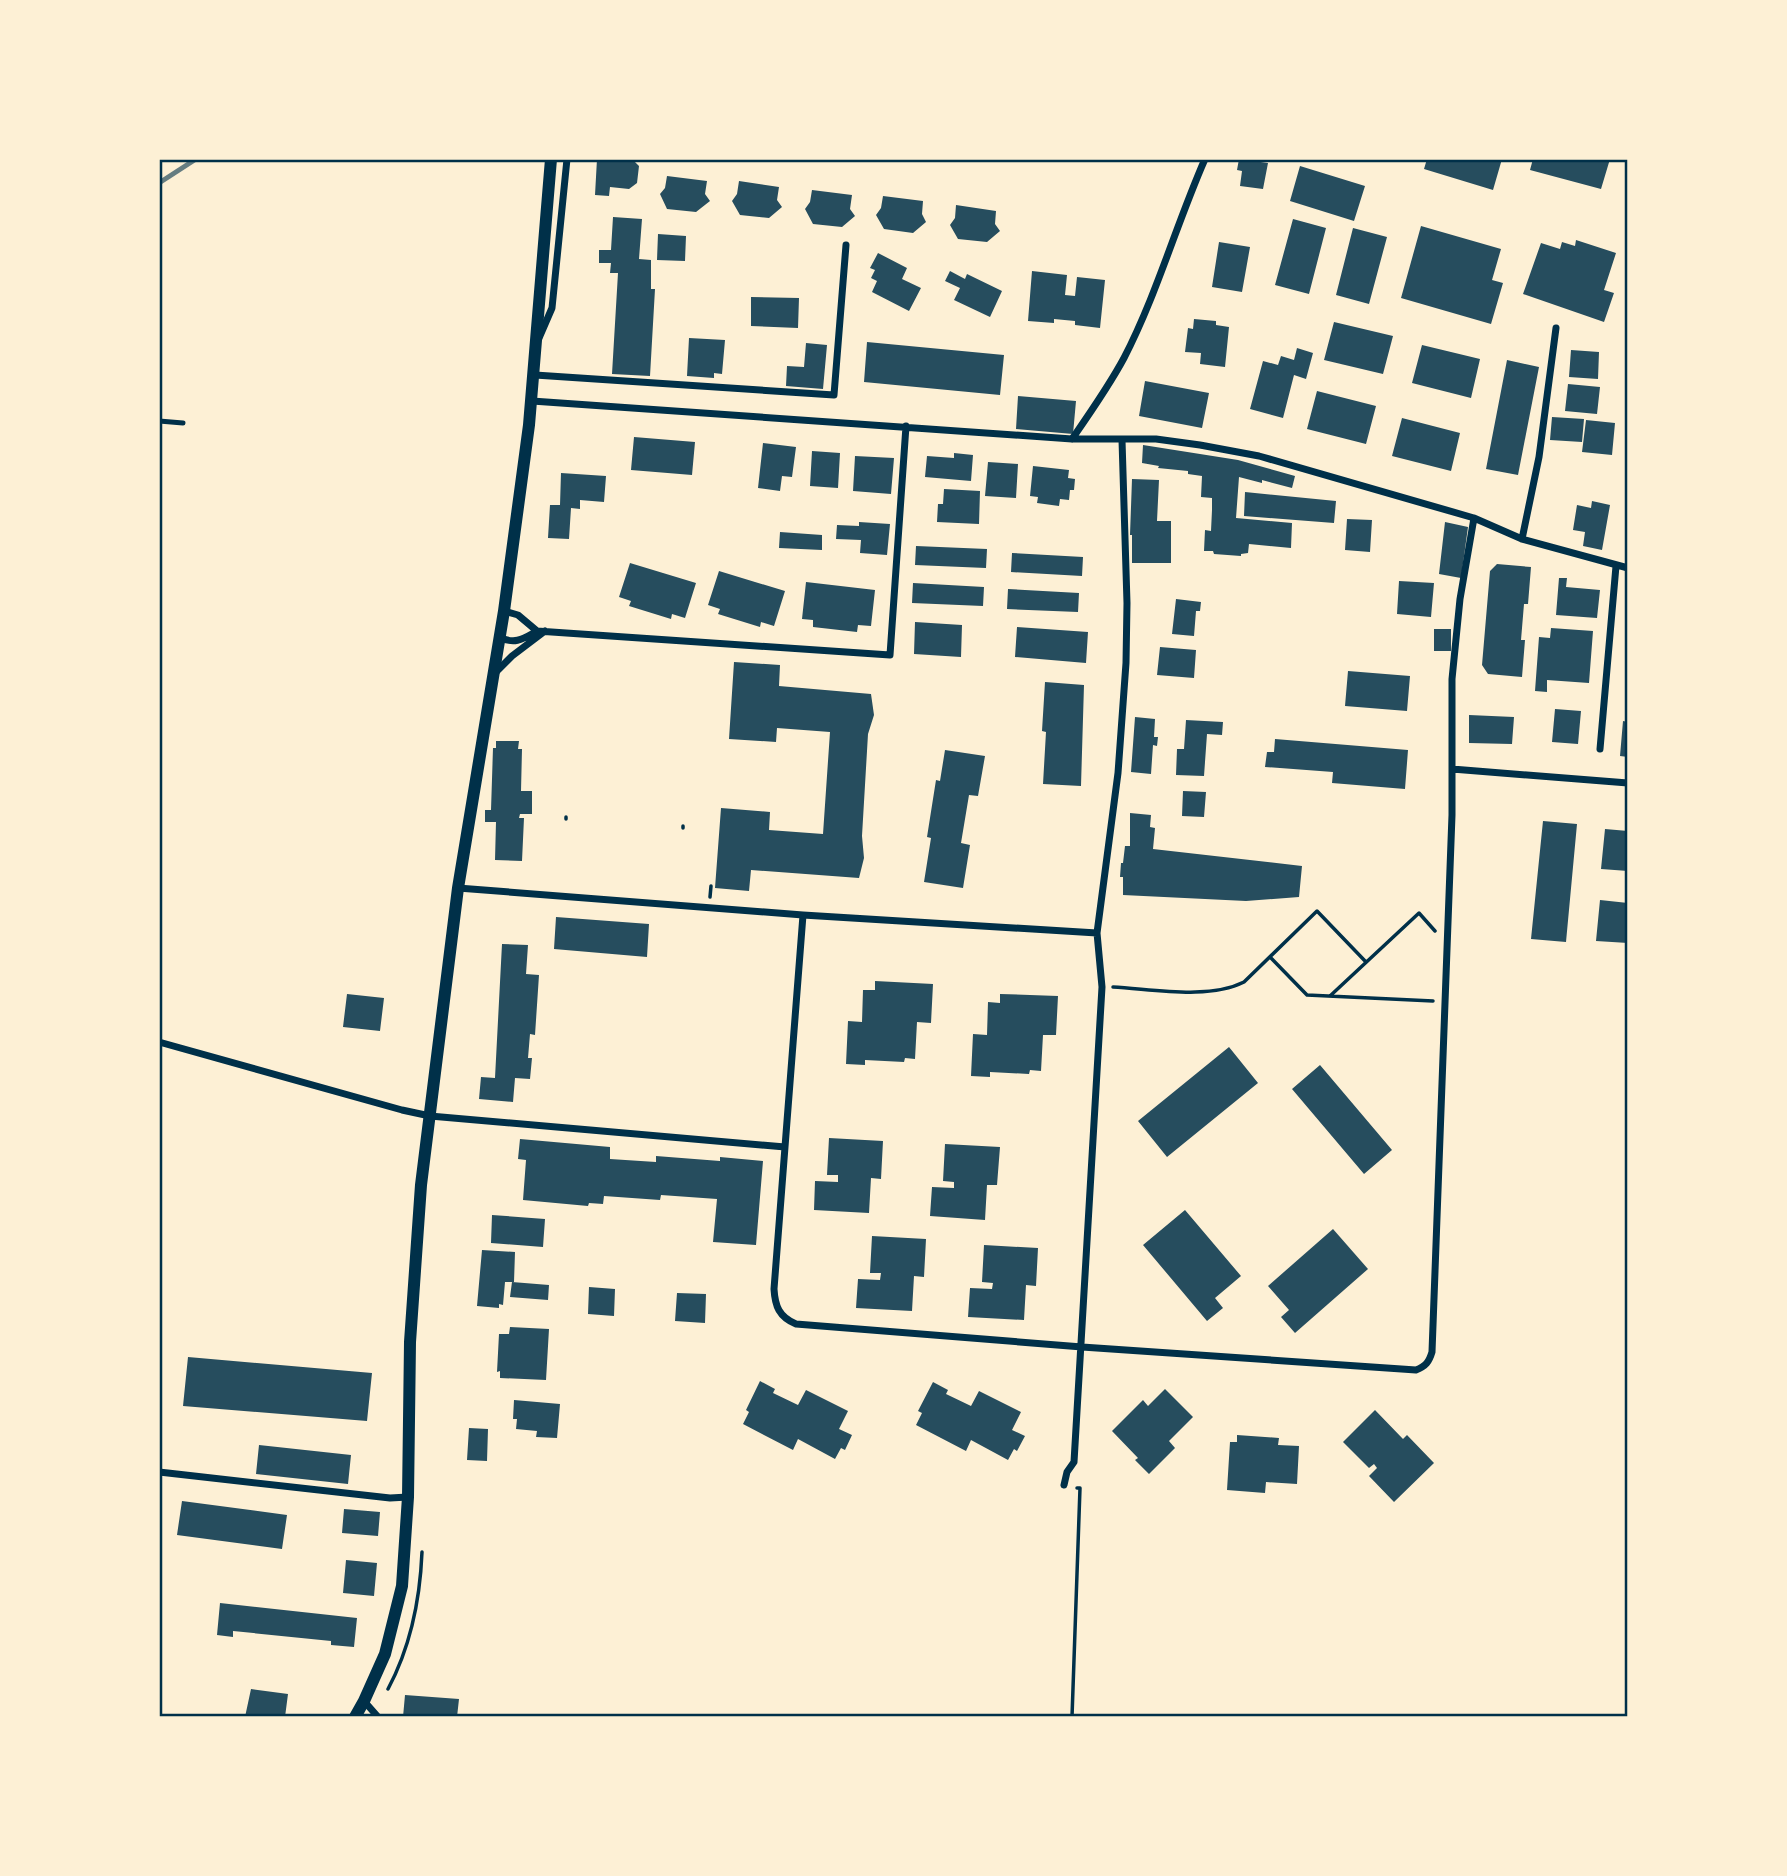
<svg xmlns="http://www.w3.org/2000/svg" width="1787" height="1876" font-family="'Noto Serif',serif">
  <style>
    .building { fill: #264d5e }
    .lines { fill: none; stroke-linecap: round; stroke-linejoin: round }
    .path { stroke: #003049; stroke-width: 3.5 }
    .service { stroke: #003049; stroke-width: 5 }
    .minor { stroke: #003049; stroke-width: 7 }
    .tertiary { stroke: #003049; stroke-width: 12 }
    .rail { stroke: #657d81; stroke-width: 5 }
    .neatline { fill: none; stroke: #003049; stroke-width: 2.5 }
  </style>
  <rect width="100%" height="100%" fill="#fdf0d5"/>
  <path class="building" d="M597,159H632L639,166L637,183L629,189L610,187L609,196L595,195Z
    M1239,159L1268,163L1263,189L1240,186L1242,171L1237,170Z
    M1427,159H1502L1493,190L1424,169Z
    M1533,159H1610L1601,189L1530,170Z
    M1300,166L1365,186L1354,221L1290,201Z
    M667,176L707,181L705,194L710,201L696,212L667,209L660,194L665,188Z
    M739,181L779,187L777,200L782,207L769,218L740,215L732,201L737,194Z
    M812,190L852,195L850,209L855,216L842,227L813,224L805,209L810,202Z
    M883,196L923,201L922,214L926,222L913,233L884,229L876,215L881,208Z
    M956,205L996,211L995,224L1000,231L987,242L958,239L950,225L955,218Z
    M613,217L642,219L639,259L651,260V289H655L650,376L612,374L618,273H610L611,263H599V250H611Z
    M1293,219L1326,228L1309,294L1275,285Z
    M1421,226L1501,249L1492,280L1503,283L1491,324L1401,298Z
    M1353,228L1387,237L1369,304L1336,295Z
    M658,234L686,236L685,261L657,260Z
    M1576,240L1616,253L1604,290L1614,293L1604,322L1523,294L1541,243L1560,249L1562,242L1575,246Z
    M1219,242L1250,247L1242,292L1212,287Z
    M878,253L907,268L902,279L921,288L909,311L872,292L877,281L871,278L875,270L870,268Z
    M950,271L965,279L967,274L1002,291L990,317L954,300L960,288L945,281Z
    M1032,271L1067,275L1065,295L1075,296L1077,277L1105,280L1100,328L1075,325V321L1054,319V323L1028,321Z
    M751,297L799,298L798,328L751,326Z
    M1194,319L1216,321V325L1229,327L1225,367L1200,364L1201,353L1185,352L1188,328L1193,329Z
    M1334,322L1393,336L1383,374L1324,360Z
    M689,338L725,340L722,374L714,373V378L687,376Z
    M867,342L1004,355L1000,395L864,382Z
    M806,343L827,345L823,389L786,386L787,366L804,367Z
    M1422,345L1480,359L1471,398L1412,383Z
    M1297,348L1313,353L1306,379L1294,375L1283,418L1250,409L1263,361L1278,365L1281,356L1294,360Z
    M1571,350L1599,352L1598,379L1569,377Z
    M1507,360L1539,367L1518,475L1486,469Z
    M1145,381L1209,393L1202,428L1139,416Z
    M1568,384L1600,387L1597,414L1565,411Z
    M1317,391L1376,406L1366,444L1307,429Z
    M1018,396L1076,401L1073,434L1016,429Z
    M1552,417L1584,419L1582,442L1550,440Z
    M1402,418L1460,433L1451,471L1392,456Z
    M1586,420L1615,423L1612,455L1582,452Z
    M634,437L695,442L692,475L631,470Z
    M763,443L796,447L792,477L782,476L780,491L758,488Z
    M1143,445L1238,460L1295,476L1292,488L1262,480V483L1239,477L1236,518L1292,523L1291,548L1249,544L1248,553L1241,554V556L1214,554L1213,551H1204L1205,530L1211,531L1212,510V498L1201,497L1202,476L1188,474V471L1158,468L1159,466L1142,463Z
    M812,451L840,453L838,488L810,486Z
    M954,453L973,455L971,481L925,477L927,456L954,458Z
    M855,456L894,458L891,494L853,491Z
    M988,462L1018,464L1016,498L985,496Z
    M1033,466L1069,470L1068,478L1075,479L1074,490H1070L1069,500L1060,499L1059,506L1037,503L1038,497L1030,496Z
    M561,473L606,476L604,502L580,500V509L571,508L569,539L548,538L550,505H560Z
    M1132,479L1159,480L1157,521H1171V563H1132V535H1130Z
    M944,489L980,491L979,524L937,522L938,504H943Z
    M1245,492L1336,501L1334,523L1244,516Z
    M1592,501L1610,505L1602,550L1583,546L1585,532L1573,530L1577,505L1591,508Z
    M1347,519L1372,520L1370,552L1345,550Z
    M859,522L890,524L887,555L860,553L861,540L836,539L837,525L859,526Z
    M1445,522L1468,527L1461,578L1439,574Z
    M780,532L822,535V550L779,548Z
    M916,546L987,549L986,568L915,565Z
    M1012,553L1083,557L1082,576L1011,572Z
    M630,563L696,583L685,618L672,614L671,619L629,606L631,601L619,597Z
    M1497,564L1531,567L1528,604H1524L1521,640H1525L1522,677L1488,674L1482,665L1490,571Z
    M719,571L785,591L774,626L761,622L760,627L718,614L720,609L708,605Z
    M1559,578H1567L1566,587L1600,590L1597,618L1556,615Z
    M1399,581L1434,583L1431,617L1397,614Z
    M806,582L875,590L871,626L858,625L857,632L813,627V620L802,619Z
    M913,583L984,587L983,606L912,603Z
    M1008,589L1079,593L1078,612L1007,609Z
    M1176,599L1201,602L1200,611H1196L1194,636L1172,634Z
    M915,622L962,625L961,657L914,654Z
    M1017,627L1088,632L1086,663L1015,657Z
    M1551,628L1593,631L1589,683L1547,680V692L1535,691L1539,637L1550,638Z
    M1434,629H1451V651H1434Z
    M1160,647L1196,650L1194,678L1157,675Z
    M734,662L780,665L779,686L871,694L874,715L868,734L862,836L864,858L859,878L751,870L749,891L715,888L721,808L770,812L769,830L823,834L830,732L777,728L776,742L729,739Z
    M1348,671L1410,676L1407,711L1345,706Z
    M1045,682L1084,685L1081,786L1043,784L1046,732L1042,731Z
    M1555,709L1581,711L1578,744L1552,742Z
    M1469,715L1514,717L1512,744L1469,743Z
    M1135,717L1155,719L1154,737H1158L1157,746L1153,745L1151,774L1131,772Z
    M1186,720L1223,722L1222,735L1207,734L1204,776L1176,775L1177,749H1184Z
    M1623,721L1628,722V757L1620,756Z
    M1275,739L1408,750L1405,789L1332,783L1333,772L1265,767L1267,752H1274Z
    M496,741H519L518,749H522L521,791H532V814H520L519,818H524L522,861L495,860L496,822H485V810H491L493,748H496Z
    M945,750L985,756L978,796L969,795L961,843L970,845L963,888L924,882L931,838L927,837L936,780L940,781Z
    M1183,791L1206,792L1204,817L1182,816Z
    M1130,813L1151,815L1150,827L1155,828L1153,849L1302,866L1299,897L1246,901L1123,895V877H1120L1121,863H1123L1125,846H1130Z
    M1543,821L1577,824L1566,942L1531,939Z
    M1605,829L1628,831V871L1601,869Z
    M1600,900L1628,903V943L1596,941Z
    M556,917L649,924L647,957L554,949Z
    M502,944L528,945L526,974L539,975L535,1035L530,1034L528,1058H532L530,1079L515,1078L513,1102L479,1099L481,1077L495,1078Z
    M875,981L933,984L931,1023L917,1022L915,1059L905,1058L904,1062L865,1060V1065L846,1064L848,1021L862,1022L863,990H875Z
    M347,994L384,998L380,1031L343,1027Z
    M1000,994L1058,996L1056,1035H1043L1041,1071L1030,1070L1029,1074L990,1072V1077L971,1076L973,1034L987,1035L988,1002L1000,1003Z
    M1229,1047L1258,1083L1167,1157L1138,1121Z
    M1320,1065L1392,1150L1364,1174L1292,1089Z
    M829,1138L883,1141L881,1179L871,1178L869,1213L814,1210L815,1181L838,1182V1175H827Z
    M520,1139L610,1147V1159L656,1162V1156L720,1161V1157L763,1161L756,1245L713,1242L717,1199L661,1195L660,1200L604,1196L603,1204L589,1203L588,1206L523,1200L526,1160L518,1159Z
    M945,1144L1000,1147L997,1185H987L985,1220L930,1216L932,1187L954,1188V1182L943,1181Z
    M1185,1210L1241,1276L1215,1298L1223,1308L1207,1321L1143,1245Z
    M492,1215L545,1219L543,1247L491,1243Z
    M1333,1229L1368,1269L1295,1333L1281,1317L1289,1310L1268,1286Z
    M872,1236L926,1239L924,1277L914,1276L912,1311L856,1308L858,1279L880,1280L881,1273H870Z
    M984,1245L1038,1248L1036,1286L1026,1285L1024,1320L968,1317L970,1288L992,1289L993,1283L982,1282Z
    M482,1250L515,1252L514,1282H505L503,1305L499,1304V1308L477,1306Z
    M512,1282L549,1285L548,1300L510,1297Z
    M589,1287L615,1289L614,1316L588,1314Z
    M677,1293L706,1294L705,1323L675,1321Z
    M510,1327L549,1329L546,1380L500,1378V1371L497,1372L499,1334H509Z
    M188,1357L372,1373L367,1421L183,1406Z
    M760,1381L775,1389L773,1393L798,1405L806,1390L848,1411L839,1429L852,1435L845,1450L841,1448L835,1459L798,1439L793,1450L743,1424L749,1412L746,1410Z
    M933,1382L948,1390L946,1394L971,1406L979,1391L1021,1412L1012,1430L1025,1436L1017,1451L1014,1449L1008,1460L971,1440L966,1451L916,1425L922,1413L918,1411Z
    M1165,1389L1193,1417L1169,1441L1175,1448L1149,1474L1135,1460L1138,1458L1112,1431L1143,1400L1148,1406Z
    M514,1400L560,1404L557,1438L536,1437L537,1431L516,1429L517,1419H513Z
    M1375,1410L1403,1439L1407,1435L1434,1463L1394,1502L1369,1476L1377,1468L1374,1464L1369,1468L1343,1442Z
    M469,1428L488,1429L487,1461L467,1460Z
    M1237,1435L1279,1438L1278,1445L1299,1446L1297,1484L1266,1482L1265,1493L1227,1490L1230,1442H1237Z
    M259,1445L351,1455L348,1484L256,1474Z
    M182,1501L287,1515L282,1549L177,1535Z
    M344,1509L380,1512L378,1536L342,1533Z
    M346,1560L377,1563L374,1596L343,1593Z
    M220,1603L357,1618L354,1647L331,1645V1641L233,1631V1637L217,1635Z
    M251,1689L288,1694L285,1717H245Z
    M405,1695L459,1699L457,1717H403Z"/>
  <g class="lines">
    <path class="path" d="M566,819V817
      M683,828V826
      M710,897L711,886
      M1270,957L1307,995L1433,1001
      M1113,987C1153,989 1208,1000 1244,982L1317,911L1366,962
      M1330,996L1419,913L1435,931
      M388,1689C411,1646 420,1601 422,1552
      M1072,1717L1080,1488H1077"/>
    <path class="service" d="M159,421L183,423"/>
    <path class="minor" d="M539,338L552,308L567,159
      M535,375L834,395L846,245
      M532,401L1072,439H1156L1200,445L1259,456L1474,518L1522,539L1628,568
      M1072,439C1090,413 1109,386 1124,358C1157,294 1176,225 1205,159
      M1522,539L1539,457L1556,328
      M504,611L518,615L537,631
      M499,637C515,645 523,639 537,631L890,655L906,426
      M495,673L512,656L545,631
      M1600,749L1616,566
      M1452,769L1628,783
      M458,888L803,915L1097,933
      M159,1042L402,1110L430,1116L785,1147L774,1289C775,1306 779,1317 796,1324L1082,1347L1416,1370C1426,1366 1429,1362 1432,1352L1452,815V679L1460,599L1474,518
      M785,1147L803,915
      M159,1472L390,1498L408,1497
      M1064,1485L1067,1472L1074,1462L1102,987L1097,933L1118,773L1126,663L1127,603L1122,440
      M364,1701L378,1717"/>
    <path class="tertiary" d="M355,1717L364,1701L385,1654L402,1586L408,1497L410,1342L421,1185L458,888L504,611L529,425L551,159"/>
    <path class="rail" d="M159,183L196,159"/>
  </g>
  <rect width="1787" height="1876" fill="none" stroke="#fdf0d5" stroke-width="322"/>
  <rect x="161" y="161" width="1465" height="1554" class="neatline"/>
</svg>
